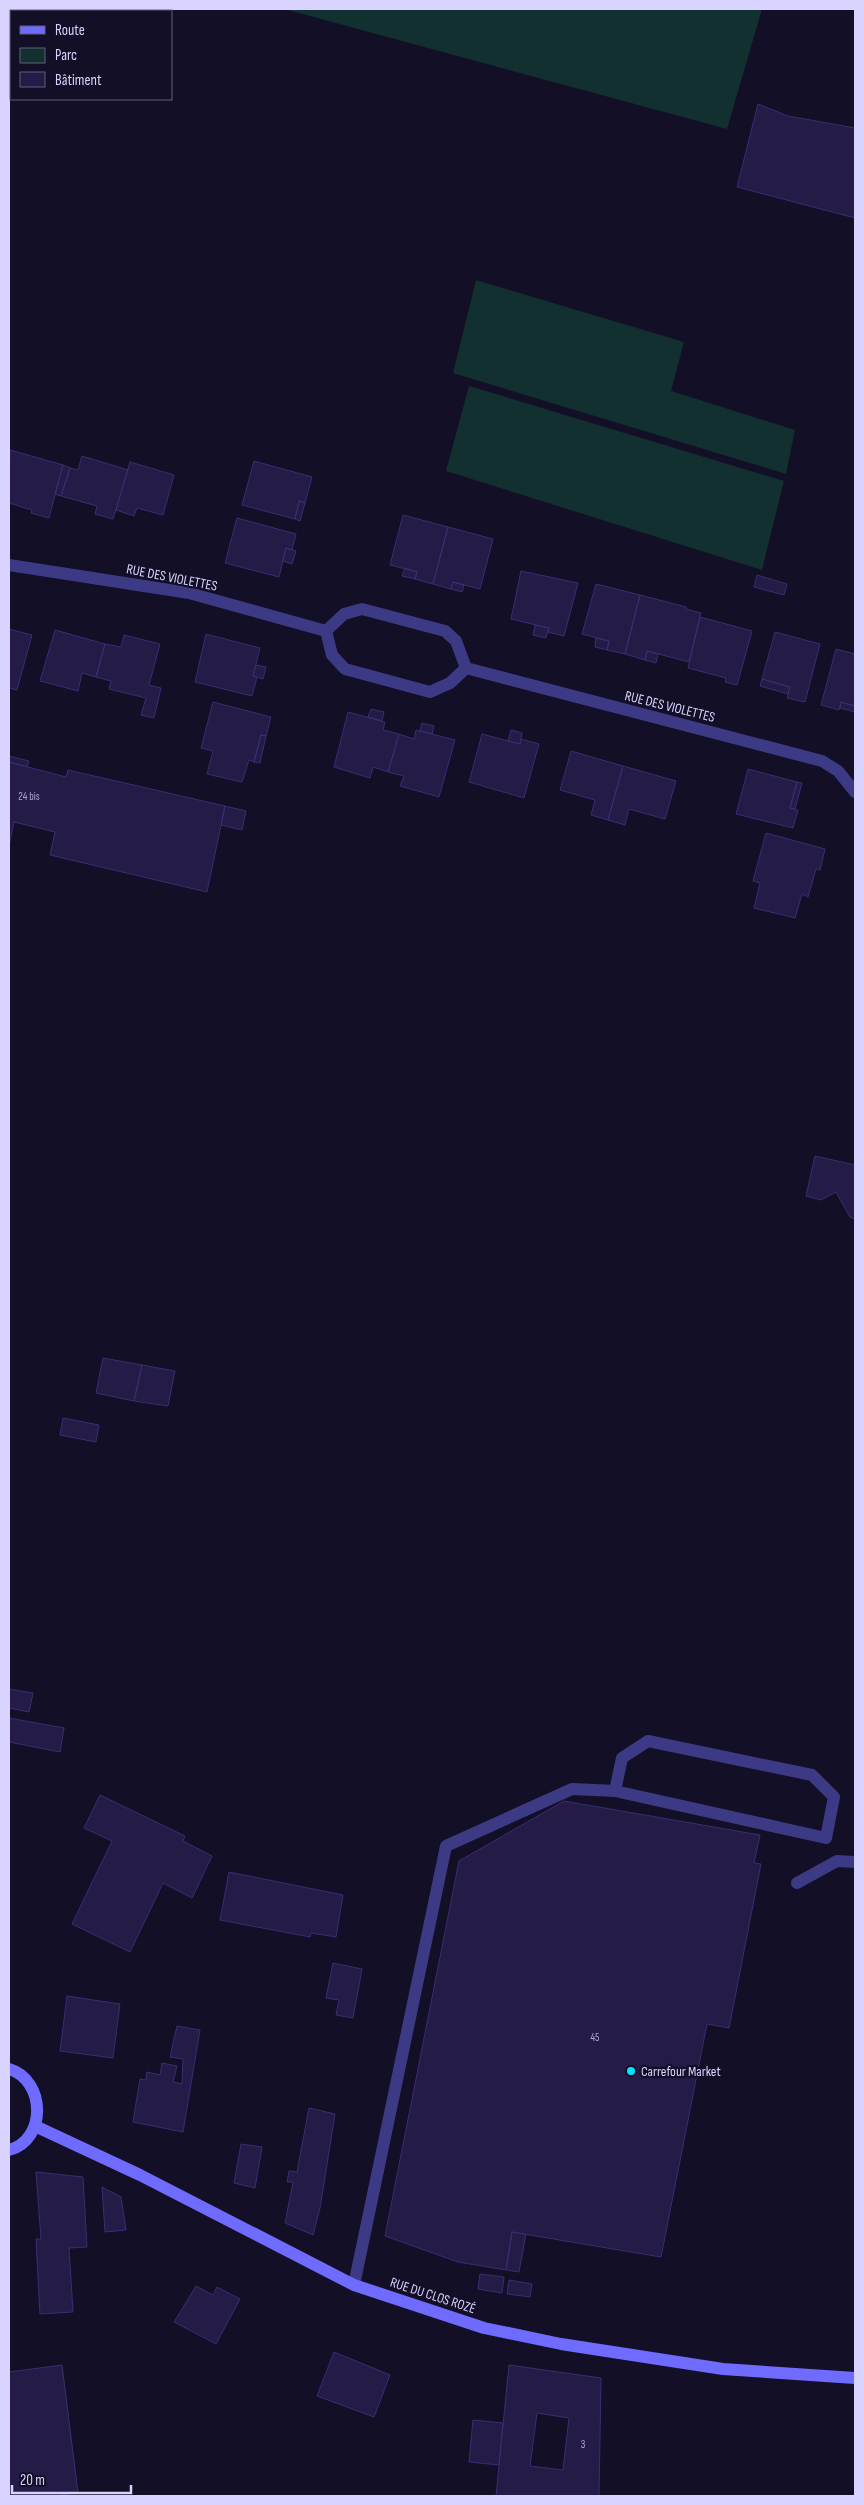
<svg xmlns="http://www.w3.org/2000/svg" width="864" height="2505" font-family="'Sofia Sans Condensed',sans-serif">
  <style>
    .green { fill: #12302f }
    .building { fill: #241b47; stroke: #3b2d73; fill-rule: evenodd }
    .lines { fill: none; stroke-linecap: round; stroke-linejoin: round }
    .lane { stroke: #3d3a85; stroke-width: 12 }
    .street { stroke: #3d3a85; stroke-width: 12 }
    .secondary { stroke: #6f6bff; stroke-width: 12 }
    .poi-dot { fill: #00e5ff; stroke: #130f26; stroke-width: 2 }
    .labels { text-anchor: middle; stroke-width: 4.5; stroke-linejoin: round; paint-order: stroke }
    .number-label { font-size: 11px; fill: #aca6d1 }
    .street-label { font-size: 14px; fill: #d9d4ff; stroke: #130f26 }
    .poi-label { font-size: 14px; fill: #d9d4ff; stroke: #130f26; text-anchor: start }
  </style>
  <rect width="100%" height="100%" fill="#130f26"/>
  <path class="green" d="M284,9H762L727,129Z
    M476,280L684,342L671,391L795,430L786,474L453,373Z
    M469,386L784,481L762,570L446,471Z"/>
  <path class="building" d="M758,104L788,116L855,128V218L737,187Z
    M10,450L63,465L49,518L31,513L32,510L9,503Z
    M82,456L128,470L113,519L95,514L97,506L61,496L70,468L78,470Z
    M254,461L312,477L305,503L299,501L295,519L242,505Z
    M130,462L174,475L163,515L137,508L134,516L116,510Z
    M63,465L70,468L61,496L55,494Z
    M299,501L305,503L300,521L295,519Z
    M403,515L448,527L433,584L415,579L417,572L390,565Z
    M237,518L296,534L292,550L286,548L279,577L225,563Z
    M448,527L493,539L480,589L453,582L451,589L433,584Z
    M286,548L296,551L292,564L283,561Z
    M405,568L417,572L415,579L402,576Z
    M521,571L578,583L564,636L548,632L549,628L511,619Z
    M757,575L787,584L784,595L754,587Z
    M453,582L464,585L462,592L451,589Z
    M596,584L640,595L625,654L607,650L609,641L582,634Z
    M640,595L686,607V609L701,613L689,662L647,651L645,660L625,654Z
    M700,617L752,631L737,685L725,682L726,678L688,668Z
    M535,625L549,628L546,638L533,635Z
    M9,629L32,635L17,690L9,688Z
    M55,630L105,644L96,677L82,673L78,691L40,681Z
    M775,632L820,644L805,702L787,698L790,687L762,679Z
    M206,634L260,648L253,676L257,677L252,696L195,682Z
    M124,635L160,644L149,685L161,688L154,718L141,715L146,698L109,689L111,681L96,677L105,644L121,647Z
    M596,638L609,641L607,650L595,647Z
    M836,649L855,654V706L841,702L839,710L821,705Z
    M647,651L658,654L656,663L645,660Z
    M256,665L266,667L263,679L253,676Z
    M762,679L790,687L788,694L760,686Z
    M213,702L271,717L266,736L261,735L254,762L249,760L242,782L207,774L213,751L201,748Z
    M841,702L855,706V712L840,708Z
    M371,709L384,712L382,721L368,717Z
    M348,712L385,722L383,730L399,734L388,772L373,767L370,778L334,767Z
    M422,723L434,726L432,734L420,731Z
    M416,730L455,740L439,797L400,786L404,776L388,772L399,734L414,739Z
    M511,730L522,733L520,744L508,741Z
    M482,734L520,744L521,739L539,744L524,798L469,782Z
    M261,735L266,736L260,763L254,762Z
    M571,751L623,766L608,820L591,815L595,800L560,790Z
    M9,756L29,761L27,767L9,762Z
    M9,762L66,777L68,770L225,806L207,892L50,855L55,832L14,822L9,846Z
    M623,766L676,781L665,819L629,809L625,825L608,820Z
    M748,769L797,782L790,808L798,810L793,828L736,814Z
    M797,782L802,783L795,809L790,808Z
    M225,806L246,811L242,830L221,825Z
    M766,833L825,849L820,870L816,869L808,897L802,894L795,918L754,908L760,883L753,881Z
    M815,1156L855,1165V1219L850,1217L836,1192L821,1200L806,1196Z
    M103,1358L142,1365L134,1401L96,1393Z
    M142,1365L175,1371L168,1406L134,1401Z
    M63,1418L99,1425L96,1442L60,1435Z
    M9,1689L33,1693L29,1712L9,1708Z
    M9,1718L64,1728L60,1752L9,1742Z
    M100,1795L185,1836L183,1841L212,1856L192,1898L163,1883L130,1952L72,1924L112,1841L84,1828Z
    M564,1801L760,1835L754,1863L761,1864L729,2028L707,2024L661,2257L512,2232L506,2270L458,2262L385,2236L459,1861Z
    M229,1872L343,1895L336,1937L311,1933L310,1937L220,1920Z
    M333,1963L362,1969L353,2018L336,2015L339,2000L326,1998Z
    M67,1996L120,2004L113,2058L60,2051Z
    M177,2026L200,2030L183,2132L133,2122L140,2079L146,2080L147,2072L160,2075L162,2063L177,2066L173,2082L182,2084L183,2059L170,2057Z
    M309,2108L335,2114L320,2208L313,2235L285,2223L293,2182H287L289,2171L297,2172Z
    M241,2144L262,2147L255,2188L234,2183Z
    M36,2172L83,2177L87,2247L69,2248L73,2312L40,2314L36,2239H41Z
    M102,2187L121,2197L126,2230L105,2232Z
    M512,2232L526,2234L519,2272L506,2270Z
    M480,2274L504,2277L502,2293L478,2289Z
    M509,2280L532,2284L530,2297L507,2294Z
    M196,2286L213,2295L217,2287L240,2299L216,2344L174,2322Z
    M334,2352L390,2375L374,2417L317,2396Z
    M62,2365L78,2493L51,2496H9V2372Z
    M509,2365L601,2378L599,2496H496ZM537,2413L569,2418L563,2470L530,2466Z
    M473,2420L503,2423L499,2465L469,2462Z"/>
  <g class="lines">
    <path class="lane" d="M648,1741L812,1775L834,1797L826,1838L615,1791L622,1758Z
      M797,1883L837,1861L855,1862
      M354,2285L446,1846L572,1789L615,1791"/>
    <path class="street" d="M9,565L189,593L326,631
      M326,631L332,655L345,669L430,692L450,683L466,668
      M326,631L344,614L362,609L445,631L456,641L466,668
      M466,668L822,761L838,771L855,792"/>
    <path class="secondary" d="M9,2069C46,2080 47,2140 9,2150
      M35,2126L140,2175L354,2285L484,2328L561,2344L723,2369L855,2378"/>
  </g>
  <circle class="poi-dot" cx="631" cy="2071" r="5"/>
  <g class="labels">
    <g class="number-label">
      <text x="29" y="800">24 bis</text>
      <text x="595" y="2041">45</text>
      <text x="583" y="2448">3</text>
    </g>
    <g class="street-label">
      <text transform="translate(172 577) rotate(11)" y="5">RUE DES VIOLETTES</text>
      <text transform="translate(670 706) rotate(14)" y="5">RUE DES VIOLETTES</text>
      <text transform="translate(433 2295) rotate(18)" y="5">RUE DU CLOS ROZÉ</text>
    </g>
    <g class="poi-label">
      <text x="641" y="2076">Carrefour Market</text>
    </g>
  </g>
  <rect width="864" height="2505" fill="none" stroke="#d9d4ff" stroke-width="20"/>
  <rect x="10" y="10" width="162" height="90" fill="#130f26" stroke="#625e7d"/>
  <rect x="20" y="26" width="25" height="8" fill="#6f6bff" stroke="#625e7d"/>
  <text x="55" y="35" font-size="15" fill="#d9d4ff">Route</text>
  <rect x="20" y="48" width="25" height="15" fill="#12302f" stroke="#625e7d"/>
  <text x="55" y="60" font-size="15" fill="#d9d4ff">Parc</text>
  <rect x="20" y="72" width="25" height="15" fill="#241b47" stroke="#625e7d"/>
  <text x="55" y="85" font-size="15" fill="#d9d4ff">Bâtiment</text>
  <path d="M12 2485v8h119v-8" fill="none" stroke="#d9d4ff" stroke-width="2.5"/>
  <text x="20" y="2485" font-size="15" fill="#d9d4ff" stroke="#130f26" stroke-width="4" paint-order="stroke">20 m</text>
</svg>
